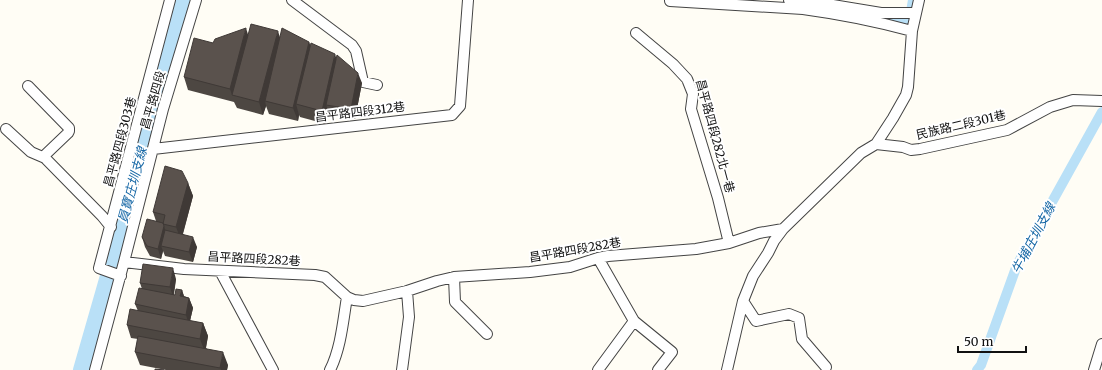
<svg xmlns="http://www.w3.org/2000/svg" width="1102" height="370" font-family="Merriweather,'Noto Sans TC',serif">
  <style>
    .lines { fill: none; stroke-linecap: round; stroke-linejoin: round }
    .canal { stroke: #b9e0f7; stroke-width: 10 }
    .river { stroke: #b9e0f7; stroke-width: 16 }
    .minor-casing { stroke: #444; stroke-width: 12 }
    .minor { stroke: #fff; stroke-width: 10 }
    .wall { fill: #4d4742 }
    .shaded-wall { fill: #3f3936 }
    .building { fill: #5a524d; stroke: #3f3936 }
    .labels { text-anchor: middle; stroke-width: 4; stroke-linejoin: round; paint-order: stroke }
    .street-label { font-size: 12px; fill: #111; stroke: #fff }
    .water-label { font-size: 13px; font-style: italic; fill: #1768a6; stroke: #fff }
  </style>
  <rect width="100%" height="100%" fill="#fffdf5"/>
  <g class="lines">
    <path class="canal" d="M875,16L909,23L913,0
      M977,370L981,365L1017,265L1102,112"/>
    <path class="river" d="M81,370L116,248L183,0"/>
    <g class="minor-casing">
      <path id="minor" d="M292,0L352,45L356,51L363,82L377,85
        M789,0L821,3L881,13H916
        M670,1L803,9C840,14 876,21 912,31
        M636,33L673,64L687,79L693,94L691,109L718,198L729,243
        M28,86L69,128V131L68,133L46,154L45,158L102,216L111,227
        M6,129L31,152L45,158
        M876,144L903,147L911,150L920,149L1007,130L1050,107L1073,100L1102,101
        M153,149L452,115L460,106L468,0
        M598,258L634,321L672,352L658,370
        M124,262L184,269L315,275L325,277L347,297L354,300L363,301L407,291L437,281L454,277L530,272L570,267L598,258L608,256L696,249L729,243L759,233L783,229L861,153L876,144L893,118L906,95L908,87L912,31L919,0
        M220,271L273,370
        M121,276L99,268L170,0
        M454,277L455,302L487,334
        M743,301L756,321L789,314L799,318L802,339L826,367
        M95,370L124,262L163,109L196,0
        M330,370C341,348 343,321 347,297
        M402,370L409,317L407,291
        M598,370L634,321
        M727,370L743,301L753,276L768,253L774,241L783,229
        M1094,370L1102,344"/>
    </g>
    <use href="#minor" class="minor"/>
  </g>
  <path class="wall" d="M248,35L280,37L309,42L310,46L336,59L362,83L355,119L330,115L329,112L326,124L300,117L299,115L298,121L269,114L266,106L263,115L237,108L234,102L188,90L184,77L213,43Z
    M188,183L193,196L183,234L197,247L193,262L165,256L163,251L161,259L150,256L145,247L142,237L156,221L153,212Z
    M176,279L174,295H175L182,290L184,296L189,298L193,308L190,321L203,323L208,336L206,348L228,365L227,370H166L140,365L135,352L138,339L131,338L127,325L138,311L135,304L142,289L140,283Z"/>
  <path class="shaded-wall" d="M246,28L250,41L232,95L230,89Z
    M278,31L282,44L265,101L266,106L263,115L259,102Z
    M309,42L314,55L296,104L299,115L298,121L293,108Z
    M335,54L339,67L326,105L329,112L326,124L322,111Z
    M358,73L362,83L355,119L351,109Z
    M188,183L193,196L181,240L176,227Z
    M164,226L167,236L161,246L163,251L161,259L158,249Z
    M193,237L197,247L193,262L189,252Z
    M173,268L176,279L173,297L170,287Z
    M182,290L185,300L180,296Z
    M189,298L193,308L189,325L186,315Z
    M203,323L208,336L205,352L200,339Z
    M223,352L228,365L227,370H221L220,368Z"/>
  <path class="building" d="M251,24L278,31L259,102L232,95Z
    M246,28L230,89L184,77L194,38L213,43L215,39Z
    M282,28L309,42L293,108L265,101Z
    M311,43L335,54L322,111L296,104Z
    M337,55L358,73L351,109L326,105Z
    M165,166L182,171L188,183L176,227L163,224L165,215L153,212Z
    M147,219L163,223L164,226L158,249L147,246L142,237Z
    M165,230L193,237L189,252L161,246Z
    M143,264L173,268L170,287L140,283Z
    M139,288L175,295L176,289L182,290L180,296L189,298L186,315L135,304Z
    M130,309L203,323L200,339L127,325Z
    M138,336L223,352L220,368L135,352Z
    M155,369L164,370H155Z"/>
  <g class="labels">
    <g class="street-label">
      <text transform="translate(153 100) rotate(-74)" y="4">昌平路四段</text>
      <text transform="translate(360 112) rotate(-7)" y="4">昌平路四段312巷</text>
      <text transform="translate(961 125) rotate(-13)" y="4">民族路二段301巷</text>
      <text transform="translate(715 136) rotate(75)" y="4">昌平路四段282北一巷</text>
      <text transform="translate(120 142) rotate(-75)" y="4">昌平路四段303巷</text>
      <text transform="translate(575 250) rotate(-10)" y="4">昌平路四段282巷</text>
      <text transform="translate(254 259) rotate(3)" y="4">昌平路四段282巷</text>
    </g>
    <g class="water-label">
      <text transform="translate(132 185) rotate(-75)" y="5">員寶庄圳支線</text>
      <text transform="translate(1033 238) rotate(-62)" y="5">牛埔庄圳支線</text>
    </g>
  </g>
  <path d="M958 346v6h68v-6" fill="none" stroke="#111111" stroke-width="2"/>
  <text x="964" y="346" font-size="12" fill="#111111" stroke="#ffffff" stroke-width="3" paint-order="stroke">50 m</text>
</svg>
